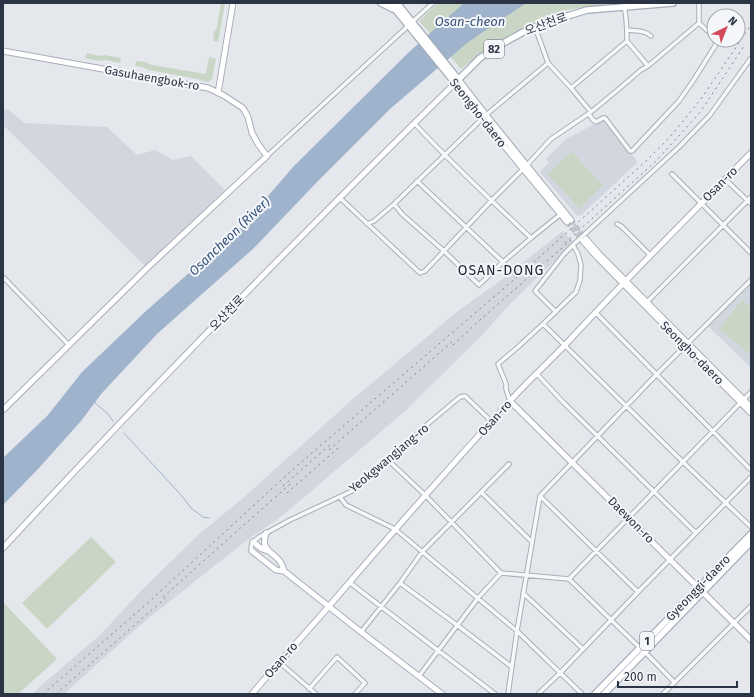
<svg xmlns="http://www.w3.org/2000/svg" width="754" height="697" font-family="'Fira Sans','Noto Sans KR',sans-serif">
  <style>
    .built { fill: #d2d6de }
    .green { fill: #c9d6c5 }
    .water { fill: #9fb4cc }
    .lines { fill: none; stroke-linecap: round; stroke-linejoin: round }
    .stream { stroke: #9fb4cc; stroke-width: 1 }
    .secondary-tunnel { stroke: #bfc3cb; stroke-width: 5; stroke-dasharray: 5 2.5; stroke-linecap: butt }
    .street-casing { stroke: #a9aeb7; stroke-width: 5.5 }
    .secondary-casing { stroke: #a9aeb7; stroke-width: 7 }
    .primary-casing { stroke: #a3abb8; stroke-width: 8 }
    .street { stroke: #f7f8fa; stroke-width: 3.5 }
    .secondary { stroke: #fff; stroke-width: 5 }
    .primary { stroke: #fff; stroke-width: 5.5 }
    .rail { stroke: #7d8696; stroke-width: 1; stroke-dasharray: 2 4; stroke-linecap: butt }
    .labels { text-anchor: middle; stroke-width: 4; stroke-linejoin: round; paint-order: stroke }
    .shield { fill: #f4f6f9; stroke: #676e7b; stroke-width: 1 }
    .shield-label { font-size: 11px; font-weight: bold; fill: #2b3445 }
    .street-label { font-size: 12px; fill: #2b3445; stroke: #f4f6f9 }
    .water-label { font-size: 13px; font-style: italic; fill: #34527a; stroke: #f4f6f9 }
    .quarter-label { font-size: 14px; letter-spacing: 1px; fill: #1d2536; stroke: #f4f6f9 }
  </style>
  <rect width="100%" height="100%" fill="#e4e7ec"/>
  <path class="built" d="M7,109L25,123L107,127L137,155L155,150L173,160L191,156L225,190L146,267L3,125V111Z
    M602,120L635,158L637,163L581,215L577,216L540,172L549,162L546,159L566,139Z
    M563,231L574,242L512,302L483,334L405,411L282,516L242,544L145,621L64,694H33L43,684L98,637L141,591L198,535L242,499L354,398L458,311L496,284Z
    M751,284V368L708,326Z"/>
  <path class="green" d="M221,3H225L218,42L213,41L214,32L217,28Z
    M438,3H612L566,10L533,23L495,43L461,69L419,21Z
    M87,53L99,56L104,55L121,58L120,63L106,60L98,61L85,58Z
    M209,57L216,59L212,79L208,82L197,79L149,70L142,67L135,66L136,61L145,62L152,65L206,74Z
    M572,152L603,186L579,208L548,175L567,155Z
    M742,300L751,307V355L719,329Z
    M91,537L116,562L47,629L22,603Z
    M3,602L57,659L18,694H3Z"/>
  <path class="water" d="M464,3H526L467,43L390,109L318,181L254,248L157,334L102,393L81,421L39,468L3,505V458L48,415L82,372L146,311L241,227L294,166L408,53Z"/>
  <g class="lines">
    <path class="stream" d="M94,402L108,414L113,421
      M124,433L181,495L191,508L203,517L209,518"/>
    <path class="secondary-tunnel" d="M571,220L586,239
      M567,222L583,241"/>
    <g class="street-casing">
      <path id="street" d="M624,6C627,18 627,30 627,41L648,66
        M412,22L433,3
        M699,23L712,35L714,39
        M535,27L548,63L571,88L591,112
        M627,30C636,31 644,30 651,36
        M571,88L627,41
        M589,114L593,120L596,122L603,118H605L630,151H632L679,101L693,81L715,46L716,42L715,40
        M414,123C451,163 491,200 531,238L503,262L479,285L444,251L491,201L527,165L551,139L591,112L620,88L641,70L648,66L699,23V3
        M267,156L408,26
        M672,174L751,253
        M725,179L751,204
        M417,181L503,262
        M339,197L420,273L425,271L444,251L402,214L394,204
        M367,224L374,221L394,204L486,115L548,63
        M617,224L621,226L650,255
        M531,238L561,214
        M3,277L69,345
        M647,302L751,197
        M556,312L535,291L564,254L573,245
        M595,312L751,470
        M543,324L683,462L751,527
        M537,374L563,402L696,533L638,592L540,496
        M510,401L506,389V384L498,364L518,347L543,324L576,292L580,280L581,265L578,254L573,245L679,147L710,115L751,58
        M389,461L425,495L501,573L569,579L751,392
        M509,464L422,552L400,583L457,625L512,667
        M481,492L532,542
        M340,497L346,505L395,529L517,631L582,694
        M696,533L751,477
        M252,551L251,548L252,543L259,537L290,520L352,491L389,461L430,422L460,397L465,396L492,422
        M569,579L640,648
        M349,582L495,694
        M523,593L583,649
        M361,632L400,583
        M645,652L674,682
        M279,662L316,694
        M419,676L478,598L501,573
        M309,689L337,657L365,683L355,694
        M508,694L517,631L540,496L657,374L751,280
        M538,694L560,673L638,592
        M663,694L751,606"/>
    </g>
    <g class="secondary-casing">
      <path id="secondary" d="M3,51L208,88L223,95L243,108L248,117L252,133L258,144L267,156L145,270L3,410
        M458,79L486,115L571,220
        M218,93L233,3
        M586,239L599,254L751,407
        M583,241L597,257L751,413
        M510,401L751,640
        M266,533C261,549 269,550 278,559C281,562 283,567 284,571L361,632L442,694
        M253,542L262,549L268,551
        M3,548C150,389 301,235 455,83L482,119L567,222
        M252,551L276,570L284,571
        M252,694C277,664 304,635 330,605C389,536 448,469 509,402C527,382 547,364 566,344C626,279 689,216 751,153"/>
    </g>
    <g class="primary-casing">
      <path id="primary" d="M381,3L393,9
        M390,3L455,83L480,58L498,46L527,30L535,27L561,18L587,10L673,3
        M397,3L458,79
        M595,694L751,534
        M604,694L751,542"/>
    </g>
    <use href="#street" class="street"/>
    <use href="#secondary" class="secondary"/>
    <use href="#primary" class="primary"/>
    <path class="rail" d="M565,243L655,162L678,137L701,111L744,46
      M453,345L480,320L571,240
      M329,450L455,339
      M283,486L331,444
      M287,493L338,448
      M163,597L290,484
      M43,694L150,601L291,471L524,271L646,161L669,138L701,99L751,25
      M56,694L169,595"/>
  </g>
  <g class="labels">
    <g class="shield">
      <rect x="484" y="40" width="20" height="18" rx="3"/>
      <rect x="640" y="632" width="14" height="18" rx="3"/>
    </g>
    <g class="shield-label">
      <text x="494" y="53">82</text>
      <text x="647" y="645">1</text>
    </g>
    <g class="street-label">
      <text transform="translate(546 24) rotate(-20)" y="4">오산천로</text>
      <text transform="translate(152 78) rotate(10)" y="4">Gasuhaengbok-ro</text>
      <text transform="translate(478 113) rotate(52)" y="4">Seongho-daero</text>
      <text transform="translate(720 184) rotate(-45)" y="4">Osan-ro</text>
      <text transform="translate(227 313) rotate(-46)" y="4">오산천로</text>
      <text transform="translate(692 353) rotate(45)" y="4">Seongho-daero</text>
      <text transform="translate(495 418) rotate(-48)" y="4">Osan-ro</text>
      <text transform="translate(389 458) rotate(-40)" y="4">Yeokgwangjang-ro</text>
      <text transform="translate(631 520) rotate(45)" y="4">Daewon-ro</text>
      <text transform="translate(698 588) rotate(-46)" y="4">Gyeonggi-daero</text>
      <text transform="translate(281 660) rotate(-49)" y="4">Osan-ro</text>
    </g>
    <g class="water-label">
      <text x="470" y="26">Osan-cheon</text>
      <text transform="translate(229 236) rotate(-44)" y="5">Osancheon (River)</text>
    </g>
    <g class="quarter-label">
      <text x="501" y="275">OSAN-DONG</text>
    </g>
  </g>
  <rect width="754" height="697" fill="none" stroke="#2b3445" stroke-width="8"/>
  <g transform="translate(726 28) rotate(43)"><circle r="19" fill="#f4f6f9" stroke="#a4a8b1"/>
  <path d="M0-3L7 15L0 10L-7 15Z" fill="#d1495b"/>
  <text y="-6" font-size="11" font-weight="bold" text-anchor="middle" fill="#2b3445">N</text>
  </g>
  <path d="M618 681v6h119v-6" fill="none" stroke="#2b3445" stroke-width="2"/>
  <text x="624" y="681" font-size="12" fill="#2b3445" stroke="#f4f6f9" stroke-width="3" paint-order="stroke">200 m</text>
</svg>
